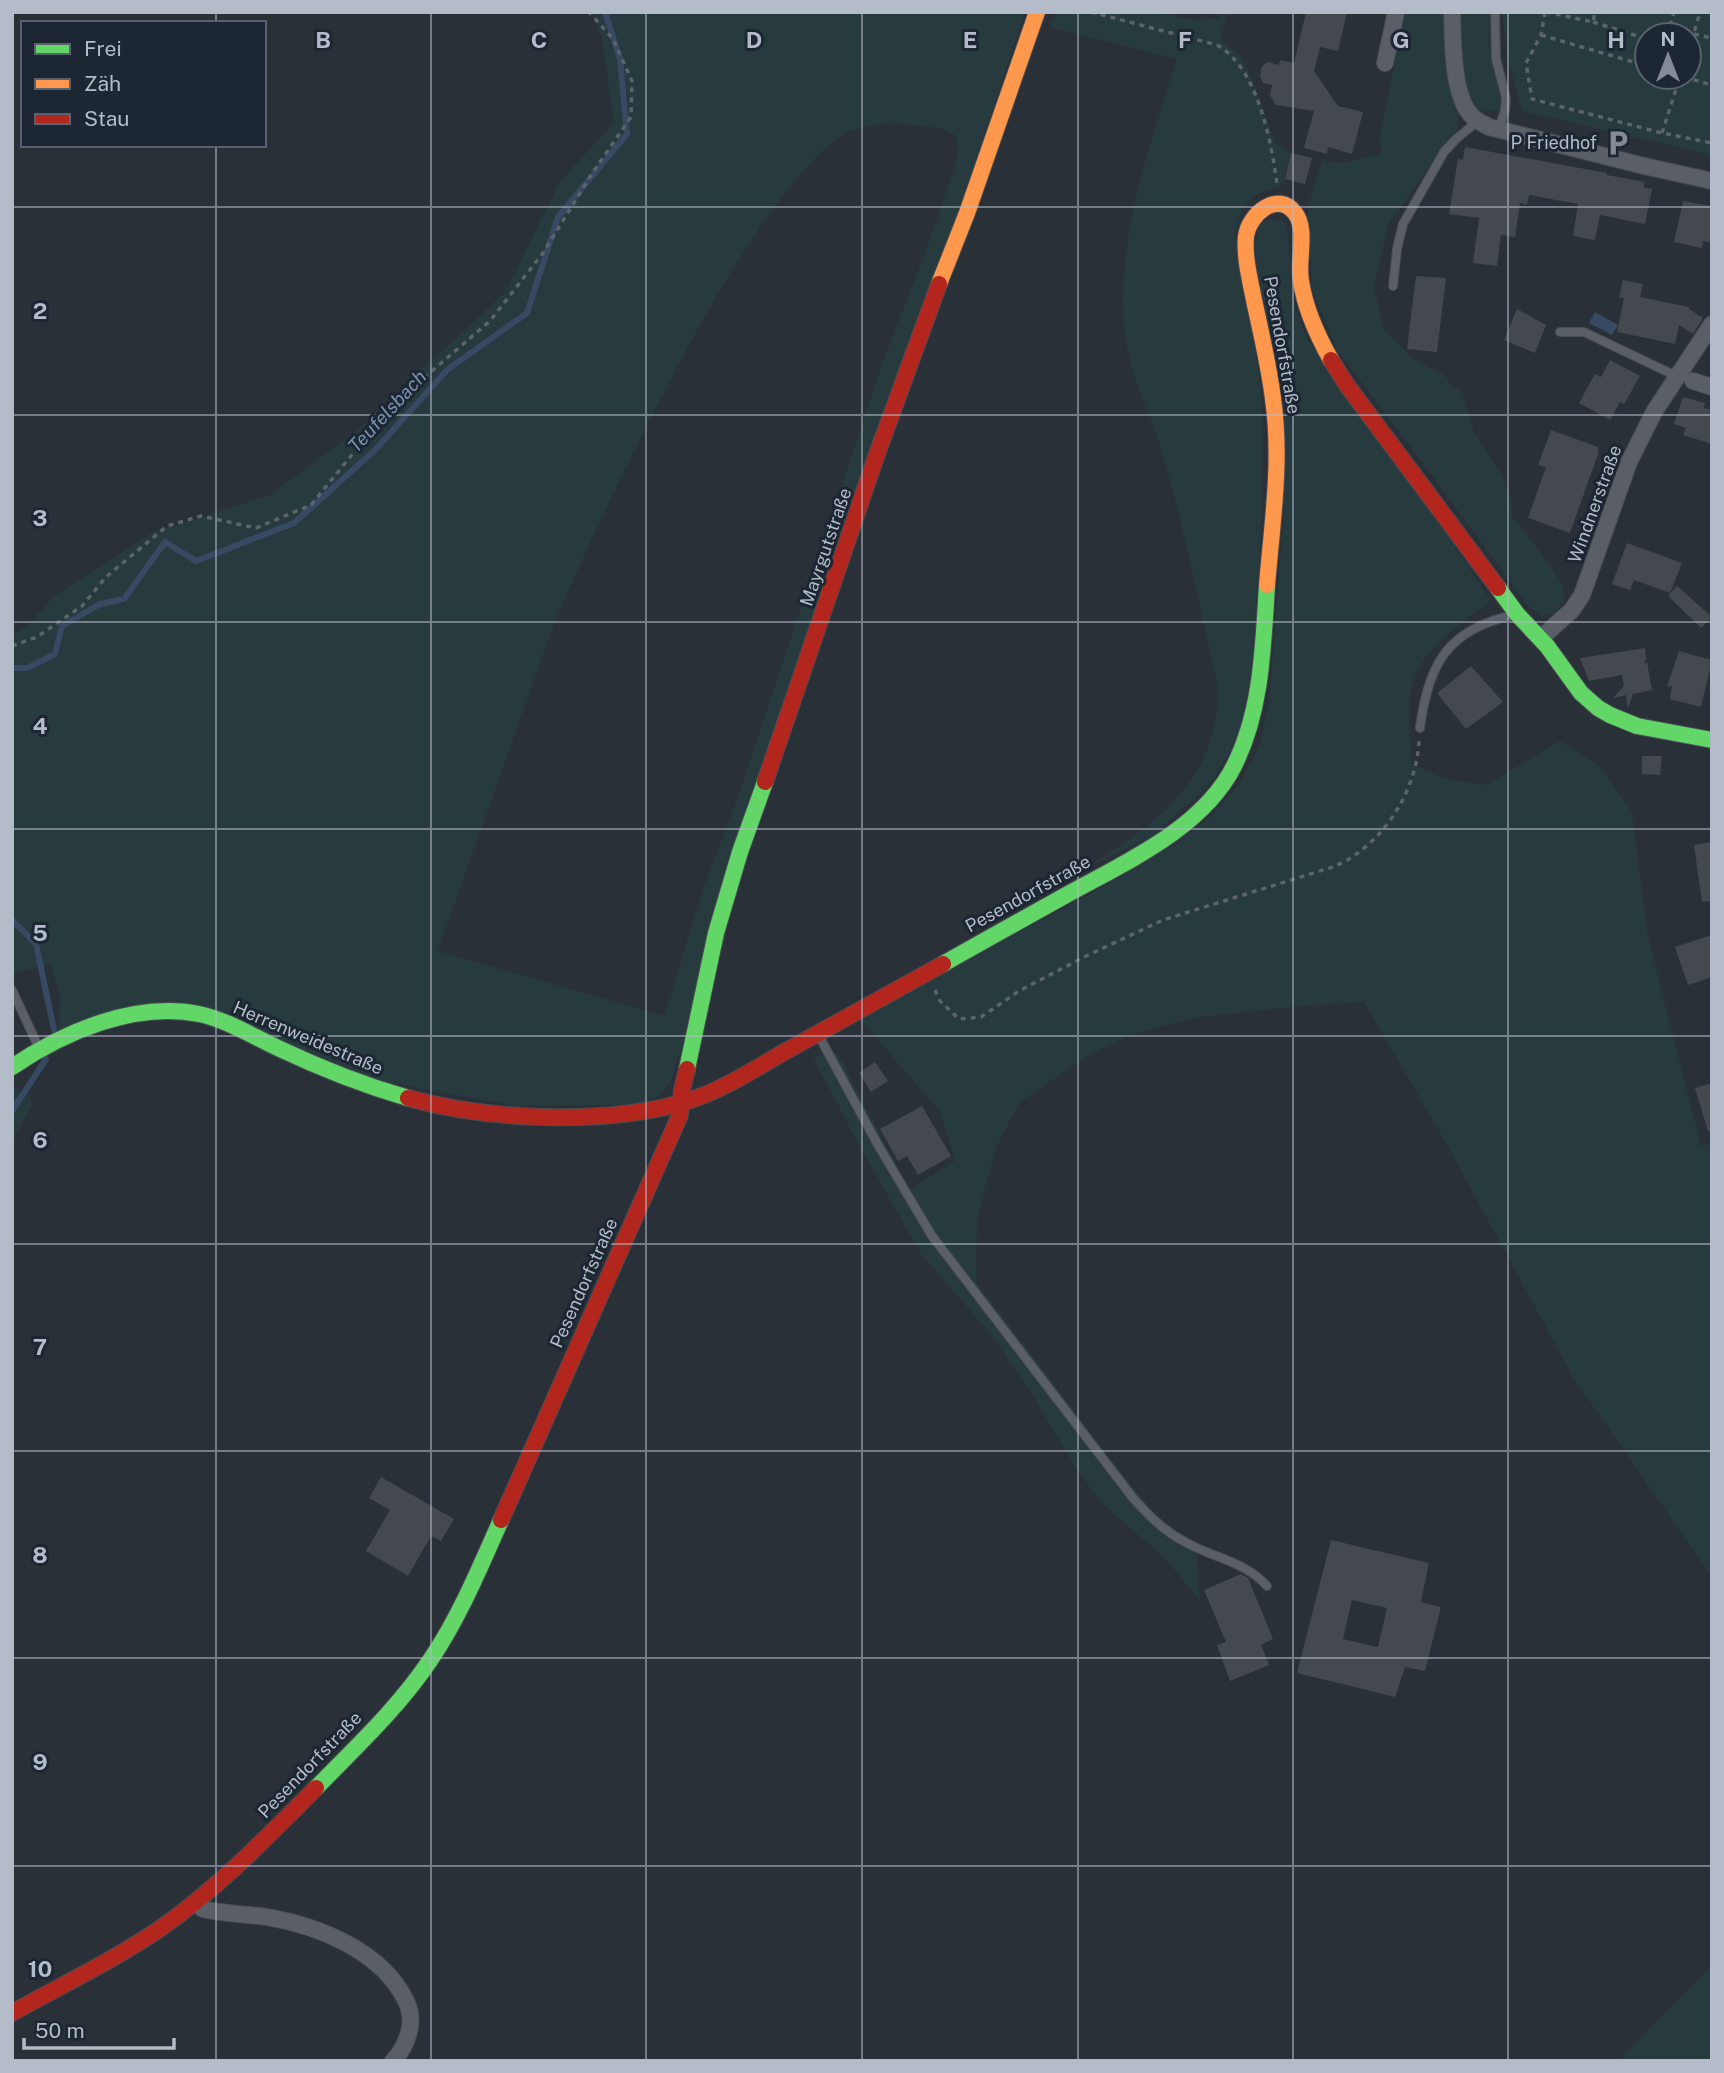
<svg xmlns="http://www.w3.org/2000/svg" width="1724" height="2073" font-family="'Public Sans',sans-serif">
  <style>
    .green { fill: #273a3e; fill-rule: evenodd }
    .water { fill: #384963 }
    .lines { fill: none; stroke-linecap: round; stroke-linejoin: round }
    .stream { stroke: #384963; stroke-width: 6 }
    .building { fill: #444950; fill-rule: evenodd }
    .lane-casing { stroke: #484c53; stroke-width: 10 }
    .street-casing { stroke: #484c53; stroke-width: 18 }
    .fast-casing { stroke: #484c53; stroke-width: 18 }
    .slow-casing { stroke: #484c53; stroke-width: 18 }
    .jam-casing { stroke: #484c53; stroke-width: 18 }
    .path { stroke: #5d636a; stroke-width: 3.5; stroke-dasharray: 5 5; stroke-linecap: butt }
    .lane { stroke: #5a5e66; stroke-width: 8 }
    .street { stroke: #5a5e66; stroke-width: 16 }
    .fast { stroke: #63d668; stroke-width: 16 }
    .slow { stroke: #ff974d; stroke-width: 16 }
    .jam { stroke: #b3261e; stroke-width: 16 }
    .grid { fill: none; stroke: #b4bcc9; stroke-width: 2; stroke-opacity: 0.55 }
    .labels { text-anchor: middle; stroke-width: 6; stroke-linejoin: round; paint-order: stroke }
    .poi-label { font-size: 18px; fill: #b4bcc9; stroke: #1d2633; text-anchor: end }
    .street-label { font-size: 18px; fill: #b4bcc9; stroke: #1d2633 }
    .water-label { font-size: 19px; font-style: italic; fill: #7c92b1; stroke: #1d2633 }
    .grid-label { font-size: 23px; text-anchor: middle; font-weight: bold; fill: #b4bcc9; stroke: #1d2633; stroke-width: 6; stroke-linejoin: round; paint-order: stroke }
  </style>
  <rect width="100%" height="100%" fill="#2a3038"/>
  <path class="green" d="M591,12H1025L670,1083L656,1098L632,1105L517,1106L391,1083L340,1066L207,1010L59,1030L60,995L50,964L15,973L12,968V636L30,623L54,596L152,533L270,495L359,429L505,292L560,181L614,123L602,39ZM894,123L939,128L955,135L958,145L956,163L926,251L884,358L738,797L698,903L665,1016L438,951L551,632C586,548 625,467 667,387C697,330 727,274 764,222C783,195 815,152 843,135C857,126 877,125 894,123Z
    M1057,12H1151L1196,20L1219,18L1224,12H1227L1220,40L1241,56L1254,84L1276,145L1290,152L1283,185L1256,194L1242,210L1235,233L1259,374L1263,419L1262,524L1251,677L1238,737L1218,772L1201,793L1154,835L1066,878C1143,835 1219,787 1218,688C1201,610 1185,532 1163,455C1151,415 1130,377 1125,334C1115,239 1149,148 1177,59L1050,27Z
    M1405,12H1490L1488,43L1503,111H1462L1458,117V132L1452,135L1388,225L1374,288L1384,329L1413,359L1444,374L1454,389H1461L1474,432L1502,476L1511,500L1512,516L1542,554L1562,583L1565,601L1553,614L1542,616L1528,606L1416,454L1336,349L1313,291L1307,225L1309,202L1322,160L1341,163L1381,154L1380,135Z
    M1502,12H1712V155L1522,111L1508,59ZM1647,35H1689V77H1647Z
    M1267,219L1282,221L1287,226L1291,282L1296,308L1307,341L1316,349L1449,537L1491,601C1461,623 1426,645 1413,682C1406,703 1411,742 1412,764L1446,779L1486,785L1560,741L1600,767L1632,812L1648,936L1701,1146L1712,1143V1577L1573,1377L1446,1143L1364,1002L1301,1006L1193,1018L1133,1034L1089,1055L1020,1102L996,1148L978,1215L976,1258L977,1283L1123,1475L1165,1525L1180,1535L1215,1551L1197,1554L1200,1601L1162,1555L1117,1517L1098,1498L1078,1471L1030,1391L992,1336L921,1254L854,1136L813,1057L837,1052L909,1189L955,1161L940,1112L860,1019L1095,891L1175,845L1211,816L1240,783L1260,745L1269,703L1284,508L1255,248L1260,224Z
    M12,1088L30,1095L32,1105L12,1142Z
    M1712,1965V2061H1620L1624,2055Z"/>
  <path class="water" d="M1595,312L1618,325L1612,335L1589,323Z"/>
  <g class="lines">
    <path class="stream" d="M12,668H28L55,654L62,626L100,604L124,599L165,542L196,561L294,523L376,449L447,370L527,313L558,217L627,134L620,59L605,12
      M12,920L36,944L54,1030
      M12,1111L46,1059"/>
  </g>
  <path class="building" d="M1306,12H1347L1338,51L1320,47L1314,71L1338,106L1363,112L1352,154L1328,147L1327,154L1304,148L1314,111L1276,105L1270,95L1272,85L1263,83L1260,76L1262,66L1268,62L1279,65L1280,60L1294,63Z
    M1465,147L1607,173V175L1645,182L1643,187L1652,189L1645,224L1600,215L1595,240L1573,236L1578,204L1529,195L1527,205L1520,203L1515,237L1501,235L1497,266L1473,263L1479,218L1449,214L1458,159L1463,160Z
    M1291,153L1312,158L1305,184L1285,179Z
    M1683,201L1712,206V243L1703,241L1702,248L1674,242Z
    M1416,276L1446,278L1437,352L1407,349Z
    M1623,280L1643,284L1640,297L1689,307V309L1703,318L1693,334L1679,325L1675,344L1617,332L1624,298L1619,297Z
    M1517,309L1546,325L1535,353L1504,340Z
    M1610,360L1640,376L1624,404L1620,402L1610,420L1579,403L1595,374L1601,377Z
    M1683,397L1705,403L1704,408L1712,410V444L1683,435L1686,428L1674,424Z
    M1551,430L1598,447V454L1570,533L1528,518L1546,467L1538,465Z
    M1627,543L1682,563L1670,593L1634,580L1630,590L1612,584Z
    M1677,586L1712,617L1701,628L1668,596Z
    M1645,648L1646,659L1644,664L1647,662L1652,690L1633,694L1628,708L1626,695L1613,698L1624,686L1622,675L1589,681L1580,658Z
    M1679,651L1712,660L1701,707L1670,699L1672,686L1667,687Z
    M1471,666L1503,702L1466,729L1437,693Z
    M1642,756H1662L1660,775L1642,774Z
    M1712,842V901L1702,902L1694,845Z
    M1712,935V977L1688,985L1675,947Z
    M875,1062L888,1081L871,1092L859,1073Z
    M1712,1083V1130L1708,1131L1695,1088Z
    M922,1106L951,1156L918,1175L907,1156L898,1161L880,1129Z
    M381,1477L454,1519L441,1541L431,1536L408,1576L366,1551L390,1510L369,1498Z
    M1331,1540L1429,1563L1421,1602L1441,1607L1425,1671L1405,1667L1395,1697L1297,1673ZM1352,1600L1387,1608L1378,1647L1343,1639Z
    M1241,1574L1248,1578L1273,1639L1261,1645L1269,1665L1230,1681L1217,1645L1226,1642L1204,1590Z"/>
  <g class="lines">
    <g class="lane-casing">
      <path id="lane" d="M1495,12L1496,59L1506,98L1505,110L1499,129
        M1393,286L1397,249L1403,224L1444,152L1456,139L1478,121
        M1560,332H1584L1676,376
        M1420,728C1428,665 1447,629 1514,615
        M12,990L39,1048
        M819,1036L878,1145L932,1236L1133,1498C1149,1516 1165,1532 1187,1543C1214,1558 1246,1562 1267,1586"/>
    </g>
    <g class="street-casing">
      <path id="street" d="M1452,12C1453,39 1452,95 1471,115C1476,121 1482,123 1489,127L1644,166L1712,181
        M1385,63L1396,12
        M1693,381L1712,387
        M1541,638L1572,610L1582,595L1629,462L1654,412L1712,324
        M195,1902L203,1909C224,1914 246,1914 267,1917C319,1926 382,1951 406,2001C416,2021 408,2045 393,2061"/>
    </g>
    <g class="fast-casing">
      <path id="fast" d="M1498,588L1517,614L1547,646L1581,693L1598,708L1610,715L1637,726L1712,740
        M943,964C985,940 1027,917 1068,894C1126,862 1203,828 1234,766C1262,710 1263,647 1267,585
        M12,1067C64,1032 135,1001 199,1014C227,1020 252,1036 278,1048C320,1068 363,1085 408,1098
        M687,1069L716,933L740,852L765,782
        M316,1788C356,1747 399,1707 431,1659C460,1616 480,1567 501,1520"/>
    </g>
    <g class="slow-casing">
      <path id="slow" d="M939,284L967,213L1037,12
        M1267,585C1272,524 1282,461 1273,399C1269,366 1261,333 1254,300C1250,280 1244,257 1246,236C1249,214 1278,190 1295,213C1308,230 1297,260 1301,281C1305,309 1317,335 1331,360"/>
    </g>
    <g class="jam-casing">
      <path id="jam" d="M1331,360L1346,384L1498,588
        M765,782L877,454L939,284
        M408,1098C487,1120 602,1125 681,1103C718,1093 753,1070 786,1051C838,1022 891,993 943,964
        M501,1520L680,1115L682,1090L687,1069
        M12,2013C62,1985 114,1960 161,1928C218,1888 267,1837 316,1788"/>
    </g>
    <path class="path" d="M1091,12L1217,45C1258,68 1271,141 1277,184
      M1545,12L1541,35L1526,63L1532,99L1662,133L1712,143
      M1546,12L1593,22L1595,12
      M1593,22L1647,39
      M1694,34L1712,38
      M1541,35L1647,66
      M1667,35L1674,12
      M1689,50L1700,12
      M1684,77L1712,85
      M1662,133L1680,77
      M12,646L37,637L82,606L106,577L167,526L201,516L256,528L311,505L359,446L425,377L490,321L543,253L593,172L631,117L632,81L613,39L589,12
      M935,990L940,1001L959,1019L981,1017L1019,991L1084,957L1163,920L1336,866C1343,862 1352,858 1359,852C1393,827 1417,783 1419,741"/>
    <use href="#lane" class="lane"/>
    <use href="#street" class="street"/>
    <use href="#fast" class="fast"/>
    <use href="#slow" class="slow"/>
    <use href="#jam" class="jam"/>
  </g>
  <path class="grid" d="M216,12V23M431,12V2061M646,12V2061M862,12V2061M1078,12V2061M1293,12V2061M1508,12V2061M216,145V2061M12,207H1712M12,415H1712M12,622H1712M12,829H1712M12,1036H1712M12,1244H1712M12,1451H1712M12,1658H1712M12,1866H1712"/>
  <defs>
    <g id="parking-bare" transform="scale(2.1)"><path d="M-3.5-5.5H1a3.5 3.5 0 0 1 0 7H-1V5.5H-3.5ZM-1-3.4V-.6H.8a1.4 1.4 0 0 0 0-2.8Z" fill="#848b96" stroke="#1d2633" stroke-width="2.5" paint-order="stroke"/></g>
  </defs>
  <g fill-rule="evenodd">
    <use href="#parking-bare" x="1618" y="143"/>
  </g>
  <g class="labels">
    <g class="poi-label">
      <text x="1597" y="149">P Friedhof</text>
    </g>
    <g class="street-label">
      <text transform="translate(1282 345) rotate(80)" y="6">Pesendorfstraße</text>
      <text transform="translate(1595 504) rotate(-70)" y="6">Windnerstraße</text>
      <text transform="translate(826 547) rotate(-71)" y="6">Mayrgutstraße</text>
      <text transform="translate(1028 894) rotate(-29)" y="6">Pesendorfstraße</text>
      <text transform="translate(308 1038) rotate(23)" y="6">Herrenweidestraße</text>
      <text transform="translate(584 1283) rotate(-66)" y="6">Pesendorfstraße</text>
      <text transform="translate(310 1765) rotate(-46)" y="6">Pesendorfstraße</text>
    </g>
    <g class="water-label">
      <text transform="translate(387 411) rotate(-47)" y="7">Teufelsbach</text>
    </g>
  </g>
  <g class="grid-label">
    <text x="323" y="48">B</text>
    <text x="539" y="48">C</text>
    <text x="754" y="48">D</text>
    <text x="970" y="48">E</text>
    <text x="1185" y="48">F</text>
    <text x="1401" y="48">G</text>
    <text x="1616" y="48">H</text>
    <text x="40" y="319">2</text>
    <text x="40" y="526">3</text>
    <text x="40" y="734">4</text>
    <text x="40" y="941">5</text>
    <text x="40" y="1148">6</text>
    <text x="40" y="1355">7</text>
    <text x="40" y="1563">8</text>
    <text x="40" y="1770">9</text>
    <text x="40" y="1977">10</text>
  </g>
  <rect width="1724" height="2073" fill="none" stroke="#b4bcc9" stroke-width="28"/>
  <rect x="21" y="21" width="245" height="126" fill="#1d2633" stroke="#59626f" stroke-width="2"/>
  <rect x="35" y="44" width="35" height="10" fill="#63d668" stroke="#59626f" stroke-width="2"/>
  <text x="84" y="56" font-size="21" fill="#b4bcc9">Frei</text>
  <rect x="35" y="79" width="35" height="10" fill="#ff974d" stroke="#59626f" stroke-width="2"/>
  <text x="84" y="91" font-size="21" fill="#b4bcc9">Zäh</text>
  <rect x="35" y="114" width="35" height="10" fill="#b3261e" stroke="#59626f" stroke-width="2"/>
  <text x="84" y="126" font-size="21" fill="#b4bcc9">Stau</text>
  <g transform="translate(1668 56)"><circle r="33" fill="#1d2633" stroke="#59626f" stroke-width="2"/>
  <path d="M0-5L12 26L0 18L-12 26Z" fill="#848b96"/>
  <text y="-10" font-size="19" font-weight="bold" text-anchor="middle" fill="#b4bcc9">N</text>
  </g>
  <path d="M24 2038v10h150v-10" fill="none" stroke="#b4bcc9" stroke-width="3.5"/>
  <text x="35" y="2038" font-size="21" fill="#b4bcc9" stroke="#1d2633" stroke-width="5" paint-order="stroke">50 m</text>
</svg>
